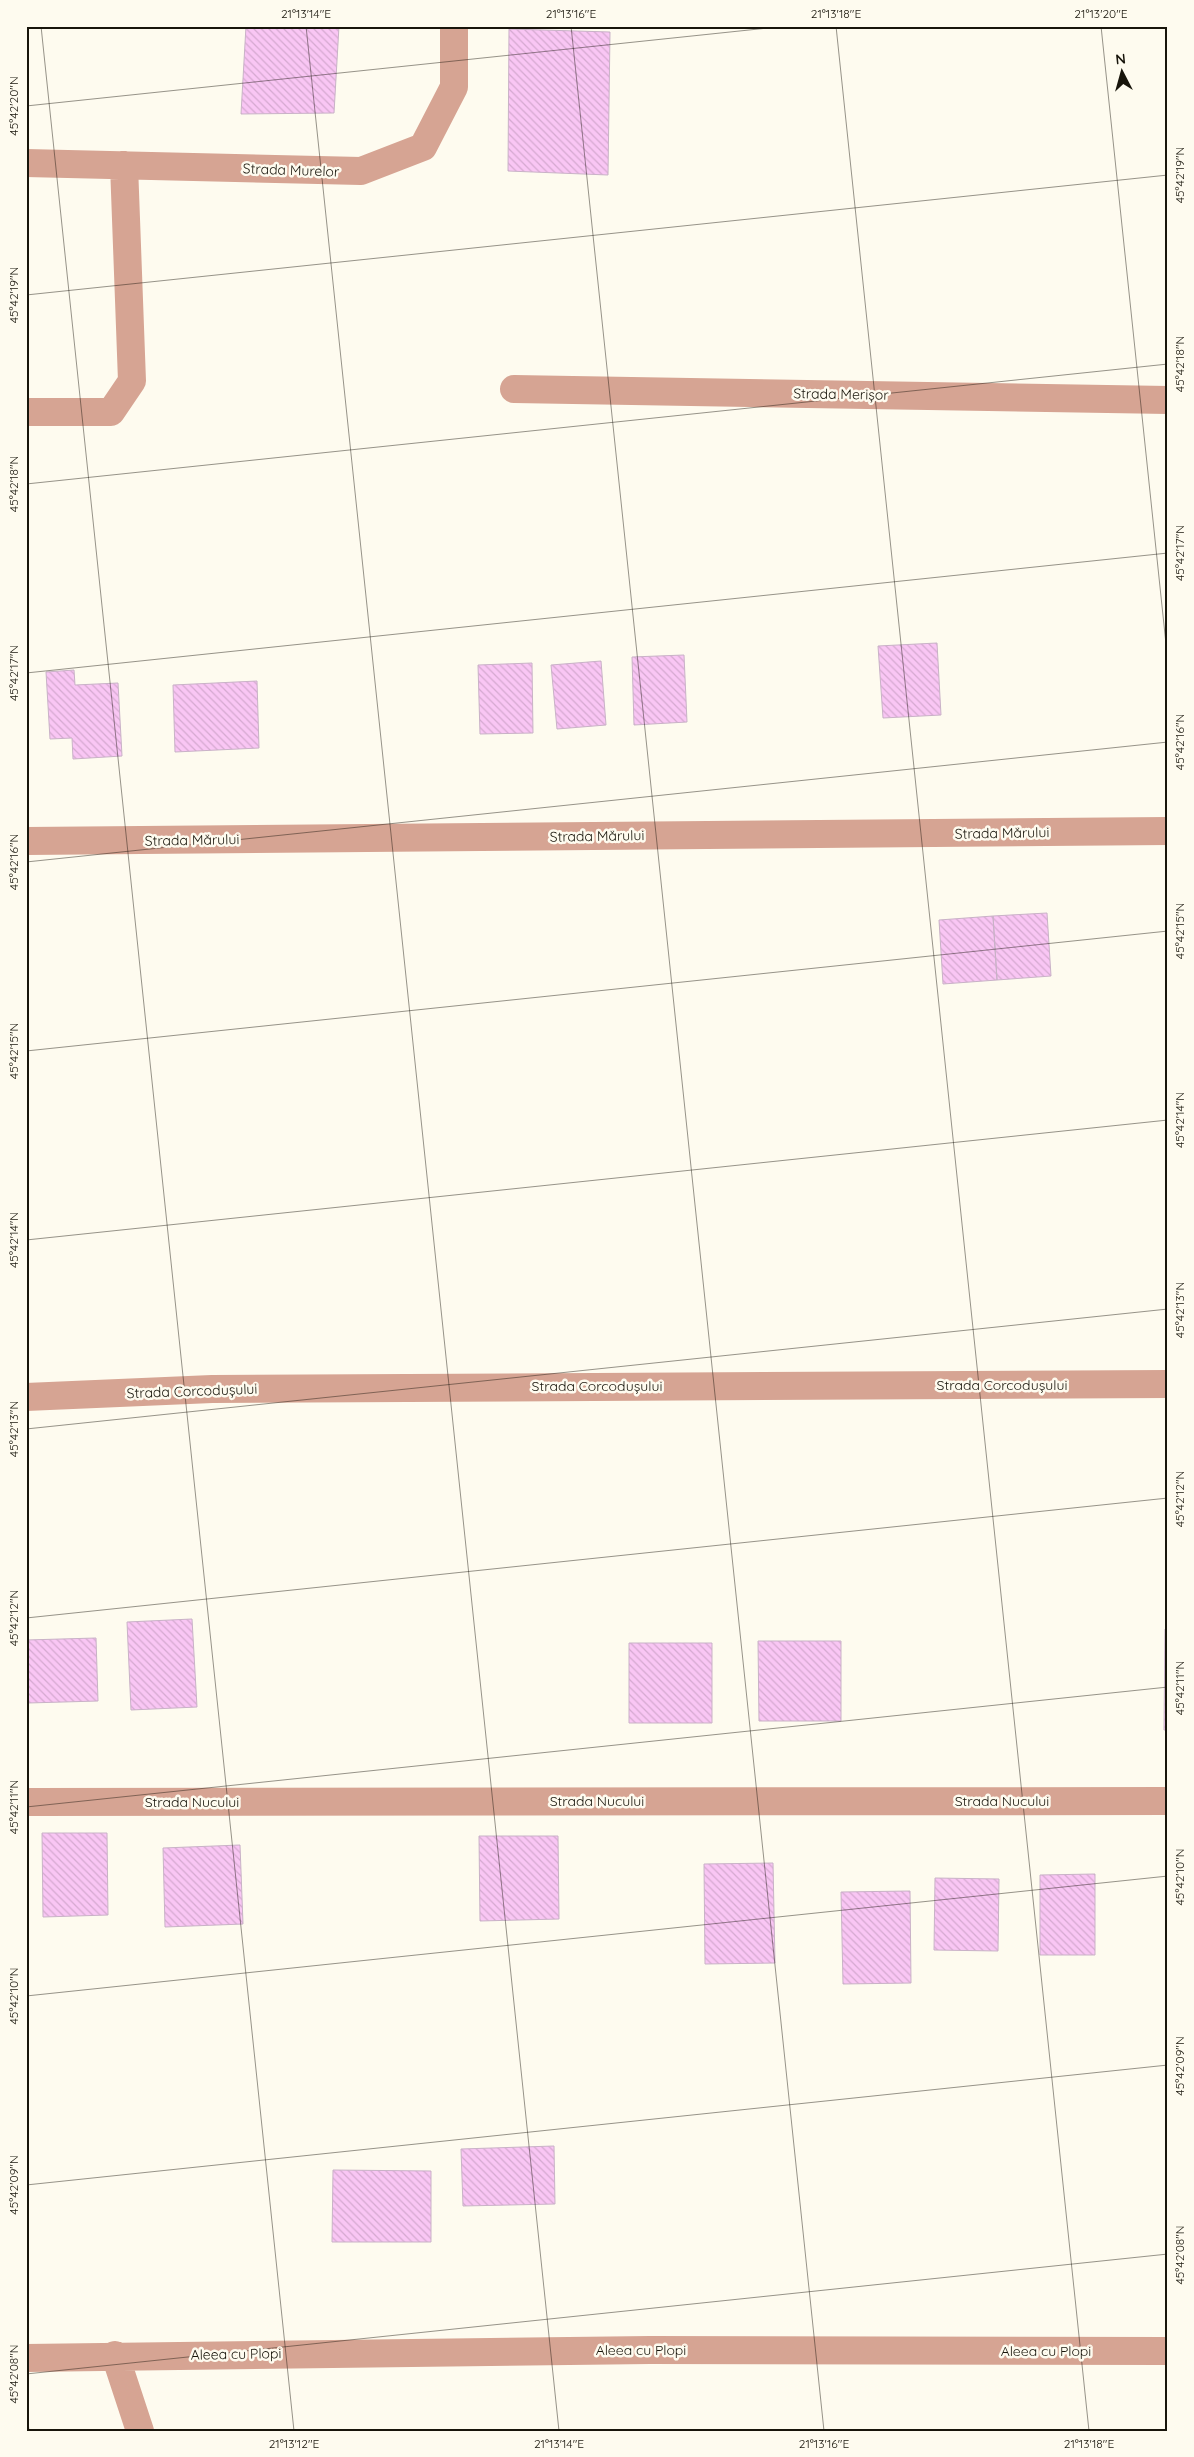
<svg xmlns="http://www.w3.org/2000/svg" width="1194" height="2457" font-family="Quicksand,sans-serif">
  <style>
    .building { fill: url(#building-back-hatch); stroke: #c9b2c7 }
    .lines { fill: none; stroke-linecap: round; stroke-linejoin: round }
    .minor { stroke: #d6a493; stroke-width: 28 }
    .ticks { fill: none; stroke: #18150b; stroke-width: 1; stroke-opacity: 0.45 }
    .labels { text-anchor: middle; stroke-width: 5; stroke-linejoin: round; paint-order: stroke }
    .street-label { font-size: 14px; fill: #18150b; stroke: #fefbef }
    .neatline { fill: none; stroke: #18150b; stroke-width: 2 }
    .ticks-label { font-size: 12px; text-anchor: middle; fill: #18150b }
  </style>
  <defs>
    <pattern id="building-back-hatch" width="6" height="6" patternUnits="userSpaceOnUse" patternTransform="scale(1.25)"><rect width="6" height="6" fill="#f9c6f4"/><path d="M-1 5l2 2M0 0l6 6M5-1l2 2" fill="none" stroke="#d5a9d0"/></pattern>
  </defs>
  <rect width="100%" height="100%" fill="#fefbef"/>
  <path class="building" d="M246,26H339L334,113L241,114Z
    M509,29L610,32L608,175L508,171Z
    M937,643L941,715L883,718L878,646Z
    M684,655L687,722L634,725L632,657Z
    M601,661L606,725L557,729L551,665Z
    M532,663L533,733L480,734L478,665Z
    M74,670L75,685L118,683L122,756L73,759L72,738L50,739L46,672Z
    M257,681L259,748L175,752L173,685Z
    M1047,913L1051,976L997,980L993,916Z
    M993,916L997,980L943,984L939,920Z
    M192,1619L197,1707L131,1710L127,1622Z
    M1165,1629H1168V1730H1164Z
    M96,1638L98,1701L28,1703L26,1640Z
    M758,1641H841V1721H759Z
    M629,1643H712V1723H629Z
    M42,1833H107L108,1915L43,1917Z
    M479,1836H558L559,1919L480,1921Z
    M240,1845L243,1924L165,1927L163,1848Z
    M773,1863L775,1963L705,1964L704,1864Z
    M1095,1874V1955H1040V1875Z
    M935,1878L999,1879L998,1951L934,1950Z
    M910,1891L911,1983L843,1984L841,1892Z
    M554,2146L555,2204L463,2206L461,2149Z
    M333,2170L431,2171V2242H332Z"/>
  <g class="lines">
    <path class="minor" d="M26,163L361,171L423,147L454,87V26
      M514,389L1168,400
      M26,412H111L132,381L124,165
      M26,841L1168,831
      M26,1397L212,1389L1168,1384
      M26,1802L1168,1801
      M115,2355L140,2431
      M26,2358L650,2350L1168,2351"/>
  </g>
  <path class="ticks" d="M41,26L294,2431M306,26L559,2431M571,26L824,2431M836,26L1089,2431M1101,26L1168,663M26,106L787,26M26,295L1168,175M26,484L1168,364M26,673L1168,553M26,862L1168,742M26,1051L1168,931M26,1240L1168,1120M26,1429L1168,1309M26,1618L1168,1498M26,1807L1168,1687M26,1996L1168,1876M26,2185L1168,2065M26,2374L1168,2254M26,2403L29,2431"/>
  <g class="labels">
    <g class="street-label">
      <text transform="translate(291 170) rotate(2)" y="5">Strada Murelor</text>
      <text transform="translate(841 394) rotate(1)" y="5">Strada Merișor</text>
      <text transform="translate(1002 833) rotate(-1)" y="5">Strada Mărului</text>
      <text transform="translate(597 836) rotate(-1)" y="5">Strada Mărului</text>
      <text transform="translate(192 840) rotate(-1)" y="5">Strada Mărului</text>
      <text x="1002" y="1390">Strada Corcodușului</text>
      <text x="597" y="1391">Strada Corcodușului</text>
      <text transform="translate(192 1391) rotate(-2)" y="5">Strada Corcodușului</text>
      <text x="597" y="1806">Strada Nucului</text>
      <text x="1002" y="1806">Strada Nucului</text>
      <text x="192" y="1807">Strada Nucului</text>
      <text x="641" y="2355">Aleea cu Plopi</text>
      <text x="1046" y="2356">Aleea cu Plopi</text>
      <text transform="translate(236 2354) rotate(-1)" y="5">Aleea cu Plopi</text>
    </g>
  </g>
  <rect width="1194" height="2457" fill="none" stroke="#fefbef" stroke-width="55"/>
  <g transform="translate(1122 72) rotate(354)" stroke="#fefbef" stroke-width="4" paint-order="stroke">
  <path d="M0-4L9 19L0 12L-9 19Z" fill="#18150b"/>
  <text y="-8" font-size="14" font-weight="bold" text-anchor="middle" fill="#18150b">N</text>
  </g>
  <rect x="28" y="28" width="1138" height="2402" class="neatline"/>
  <g class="ticks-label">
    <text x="306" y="18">21°13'14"E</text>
    <text x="571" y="18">21°13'16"E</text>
    <text x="836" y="18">21°13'18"E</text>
    <text x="1101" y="18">21°13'20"E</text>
    <text transform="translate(14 106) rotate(-90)" y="4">45°42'20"N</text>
    <text transform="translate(1180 175) rotate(-90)" y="4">45°42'19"N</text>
    <text transform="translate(14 295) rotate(-90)" y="4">45°42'19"N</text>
    <text transform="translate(1180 364) rotate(-90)" y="4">45°42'18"N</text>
    <text transform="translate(14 484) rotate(-90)" y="4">45°42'18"N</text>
    <text transform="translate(1180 553) rotate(-90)" y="4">45°42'17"N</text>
    <text transform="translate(14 673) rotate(-90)" y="4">45°42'17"N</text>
    <text transform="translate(1180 742) rotate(-90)" y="4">45°42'16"N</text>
    <text transform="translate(14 862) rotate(-90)" y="4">45°42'16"N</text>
    <text transform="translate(1180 931) rotate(-90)" y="4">45°42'15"N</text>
    <text transform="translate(14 1051) rotate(-90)" y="4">45°42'15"N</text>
    <text transform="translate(1180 1120) rotate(-90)" y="4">45°42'14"N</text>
    <text transform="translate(14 1240) rotate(-90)" y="4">45°42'14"N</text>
    <text transform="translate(1180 1310) rotate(-90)" y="4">45°42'13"N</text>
    <text transform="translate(14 1429) rotate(-90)" y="4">45°42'13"N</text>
    <text transform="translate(1180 1499) rotate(-90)" y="4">45°42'12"N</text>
    <text transform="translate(14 1618) rotate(-90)" y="4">45°42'12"N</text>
    <text transform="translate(1180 1688) rotate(-90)" y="4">45°42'11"N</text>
    <text transform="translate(14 1807) rotate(-90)" y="4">45°42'11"N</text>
    <text transform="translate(1180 1877) rotate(-90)" y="4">45°42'10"N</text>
    <text transform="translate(14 1996) rotate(-90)" y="4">45°42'10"N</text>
    <text transform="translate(1180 2066) rotate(-90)" y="4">45°42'09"N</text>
    <text transform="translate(14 2185) rotate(-90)" y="4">45°42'09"N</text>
    <text transform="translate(1180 2255) rotate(-90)" y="4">45°42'08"N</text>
    <text transform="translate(14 2374) rotate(-90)" y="4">45°42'08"N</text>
    <text x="294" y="2448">21°13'12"E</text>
    <text x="559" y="2448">21°13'14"E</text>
    <text x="824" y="2448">21°13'16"E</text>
    <text x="1089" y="2448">21°13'18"E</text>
  </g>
</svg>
